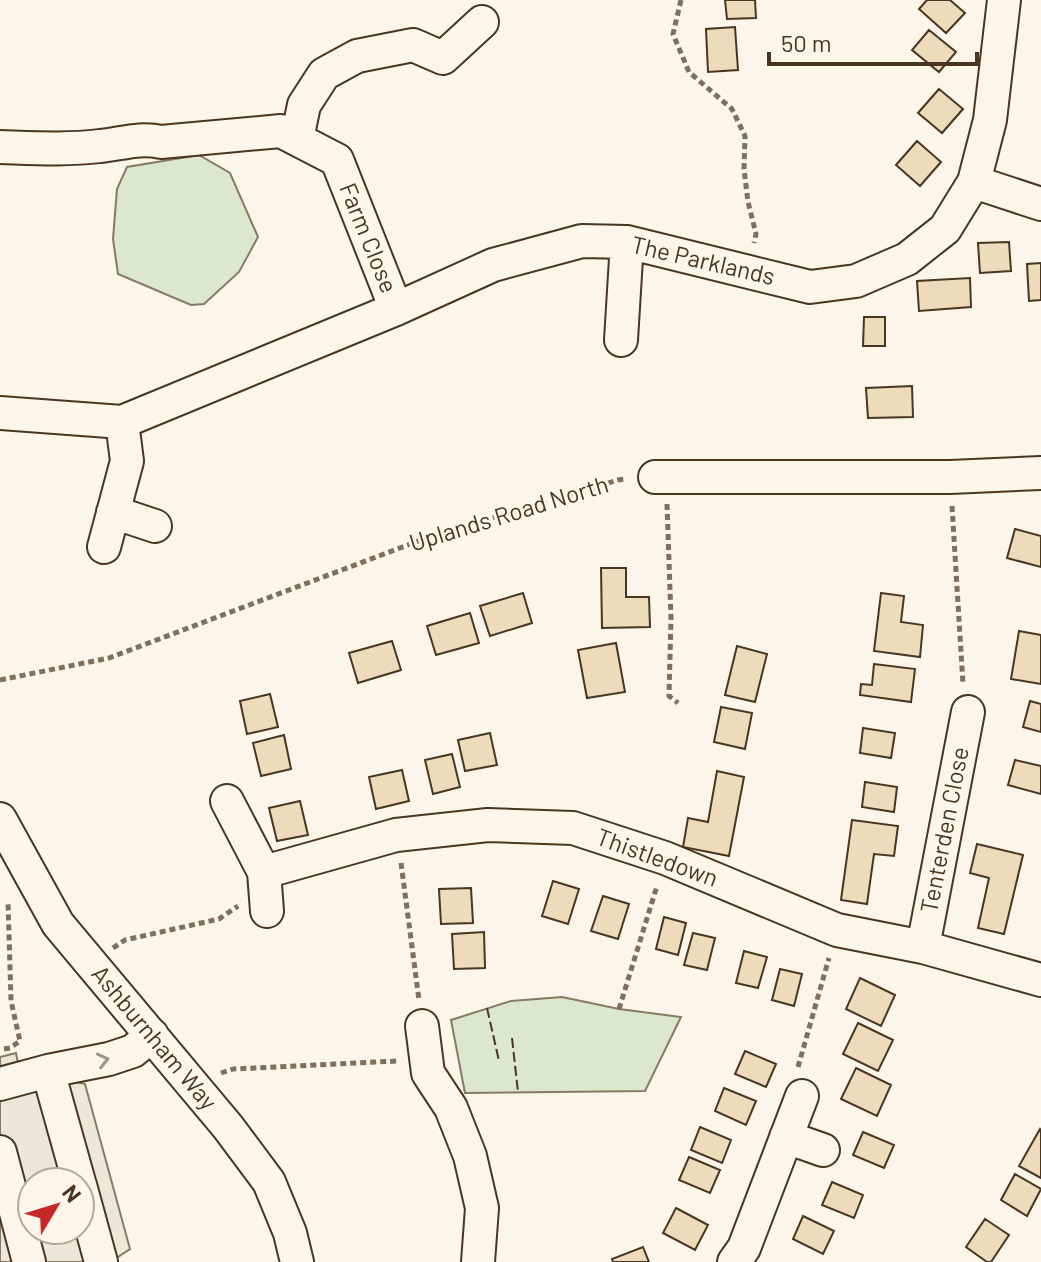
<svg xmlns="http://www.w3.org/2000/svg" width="1041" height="1262" font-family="Barlow,sans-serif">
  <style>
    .green { fill: #dce7d0; stroke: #887966; stroke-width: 2 }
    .parking { fill: #ede7d9; stroke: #887966; stroke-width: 2; fill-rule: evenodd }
    .building { fill: #ecdcbc; stroke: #4a3520; stroke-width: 2 }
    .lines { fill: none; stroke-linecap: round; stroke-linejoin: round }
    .minor-casing { stroke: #4a3520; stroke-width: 36 }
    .path { stroke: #7f6f5c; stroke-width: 5; stroke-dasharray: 6 4; stroke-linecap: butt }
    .minor { stroke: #fbf6e9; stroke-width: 32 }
    .fence { stroke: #4a3520; stroke-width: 2; stroke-dasharray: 10 4; stroke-linecap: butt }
    .oneway { stroke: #a29684 }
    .labels { text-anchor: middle; stroke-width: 6; stroke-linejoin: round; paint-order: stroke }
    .street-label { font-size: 24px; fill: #4a3520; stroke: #fbf6e9 }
  </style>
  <rect width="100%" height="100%" fill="#fbf6e9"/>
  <path class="green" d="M199,155L230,173L258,237L239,272L204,304L191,305L118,274L113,239L117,189L127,167Z
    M562,997L619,1009L681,1017L645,1091L465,1093L451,1020L511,1001Z"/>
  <path class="parking" d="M16,1053L19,1068L85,1084L130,1249L115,1259V1262H0V1057ZM32,1182H80V1230H32Z"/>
  <path class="building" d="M725,0H755L756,18L727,19Z
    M927,0H950L965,13L946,33L919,9Z
    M735,27L738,70L708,72L706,29Z
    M929,30L956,52L939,72L912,50Z
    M939,89L963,109L942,133L918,113Z
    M917,141L941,162L920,186L896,165Z
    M1009,242L1011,271L980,273L978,243Z
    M1041,263V300L1029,301L1027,264Z
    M970,278L971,307L919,311L917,281Z
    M864,317H885V346H863Z
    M912,386L913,417L868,418L866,388Z
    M1015,529L1041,536V567L1007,558Z
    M601,568H626V597H649L650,627L602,628Z
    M523,593L532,623L490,636L480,606Z
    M881,593L904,596L901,622L923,625L920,657L874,651Z
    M470,613L479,643L436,655L427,626Z
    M1019,631L1041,635V684L1011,679Z
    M392,641L401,670L358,683L349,653Z
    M616,643L625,692L587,698L578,650Z
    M737,646L767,654L755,702L725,695Z
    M874,664L915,669L911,702L860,695L861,684L872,685Z
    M270,694L278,727L247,734L240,701Z
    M1030,701L1041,704V732L1023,727Z
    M721,707L752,713L745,749L714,742Z
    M863,728L895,733L891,758L860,753Z
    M490,733L497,765L465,771L458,740Z
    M284,735L291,769L261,776L253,743Z
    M452,754L460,787L433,794L425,760Z
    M1015,760L1041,766V794L1008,785Z
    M402,770L409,801L376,809L369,777Z
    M717,771L744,777L729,856L683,847L688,818L708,822Z
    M865,782L897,787L894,812L862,807Z
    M300,801L308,835L277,841L269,808Z
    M852,820L898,826L894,856L874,854L867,904L841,900Z
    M977,844L1023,855L1004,934L978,928L989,878L970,873Z
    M553,881L579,889L568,924L542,916Z
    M471,888L473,923L441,924L439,889Z
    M603,896L629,904L618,939L591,931Z
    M664,917L686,923L678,955L656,949Z
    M484,932L485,968L454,969L452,934Z
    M693,933L715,938L707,970L684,965Z
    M744,951L767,957L758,988L736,983Z
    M780,969L802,974L794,1006L772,1000Z
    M860,978L895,995L881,1026L846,1009Z
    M858,1023L893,1040L878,1071L843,1054Z
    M745,1051L776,1064L766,1087L735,1074Z
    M856,1068L891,1085L877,1116L841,1099Z
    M724,1088L756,1101L746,1125L715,1111Z
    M700,1127L731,1140L722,1163L691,1150Z
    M1040,1129L1041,1130V1178L1019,1166Z
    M863,1132L894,1145L884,1168L853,1155Z
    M689,1157L720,1170L710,1193L679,1180Z
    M1015,1174L1041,1189L1027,1216L1001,1200Z
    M832,1182L863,1195L854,1218L822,1205Z
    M676,1208L708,1225L695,1250L663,1233Z
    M803,1216L834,1231L823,1254L793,1239Z
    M985,1219L1009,1235L991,1262H987L966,1247Z
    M643,1247L649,1262H613L612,1259Z"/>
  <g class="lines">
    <g class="minor-casing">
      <path id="minor" d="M297,139L304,105L324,74L357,56L413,45L443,58L482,22
        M0,147C33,148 67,150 100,146C121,144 140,137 161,142L281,131L337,160L396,309
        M974,182L1041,204
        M621,340L627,242
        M0,413L122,422L396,309L493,265L582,241L627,242L810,287L856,281L907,259L945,229L974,182L990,120L1004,0
        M655,477H950L1041,473
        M113,512L155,526
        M104,547L127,461L122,422
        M227,801L264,872L396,835L488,825L573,828L665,858L837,930L923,947L1041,980
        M0,819L58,924L228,1127L269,1182L290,1233L297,1262
        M264,872L267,911
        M923,947L968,712
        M422,1026L428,1073L451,1108L470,1156L482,1208L478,1262
        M48,1071L79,1182
        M0,1084L48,1071L109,1059L133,1051L152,1035
        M786,1137L823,1150
        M0,1152L29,1262
        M80,1185L101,1262
        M734,1262L744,1248L802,1096"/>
    </g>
    <path class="path" d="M681,0L673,34L689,72L732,109L745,136L744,169L748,202L756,234L754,243
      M667,504L671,618L669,696L678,703
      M952,506L963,684
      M0,680L109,658L429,537L618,480L626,479
      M401,863L419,1000
      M113,948L125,940L219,919L238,906
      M619,1009L657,886
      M4,1049L10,1048L20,1041L11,1001L8,901
      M798,1067L829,958
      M221,1073L233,1069L398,1061"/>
    <use href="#minor" class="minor"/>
    <path class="fence" d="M487,1008L499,1061
      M512,1038L518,1092"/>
  </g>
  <defs><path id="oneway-chevron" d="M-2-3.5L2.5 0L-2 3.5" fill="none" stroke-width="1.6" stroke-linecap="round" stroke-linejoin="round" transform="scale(2)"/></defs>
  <use class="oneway" href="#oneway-chevron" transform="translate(103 1060) rotate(-13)"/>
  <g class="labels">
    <g class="street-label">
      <text transform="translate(368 238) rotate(68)" y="8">Farm Close</text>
      <text transform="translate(703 261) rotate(13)" y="8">The Parklands</text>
      <text transform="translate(509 514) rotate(-17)" y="8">Uplands Road North</text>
      <text transform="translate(945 830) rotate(-79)" y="8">Tenterden Close</text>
      <text transform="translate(657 858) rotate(20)" y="8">Thistledown</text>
      <text transform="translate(154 1038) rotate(50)" y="8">Ashburnham Way</text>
    </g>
  </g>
  <g transform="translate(56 1206) rotate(52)"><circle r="38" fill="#fbf6e9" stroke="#b4a999" stroke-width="2"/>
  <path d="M0-6L14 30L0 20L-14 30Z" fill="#c62828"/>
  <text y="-12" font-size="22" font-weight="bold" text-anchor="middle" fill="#4a3520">N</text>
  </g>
  <path d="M769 52v12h208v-12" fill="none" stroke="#4a3520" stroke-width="4"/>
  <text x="781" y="52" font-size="24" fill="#4a3520" stroke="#fbf6e9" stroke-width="6" paint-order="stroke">50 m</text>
</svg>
